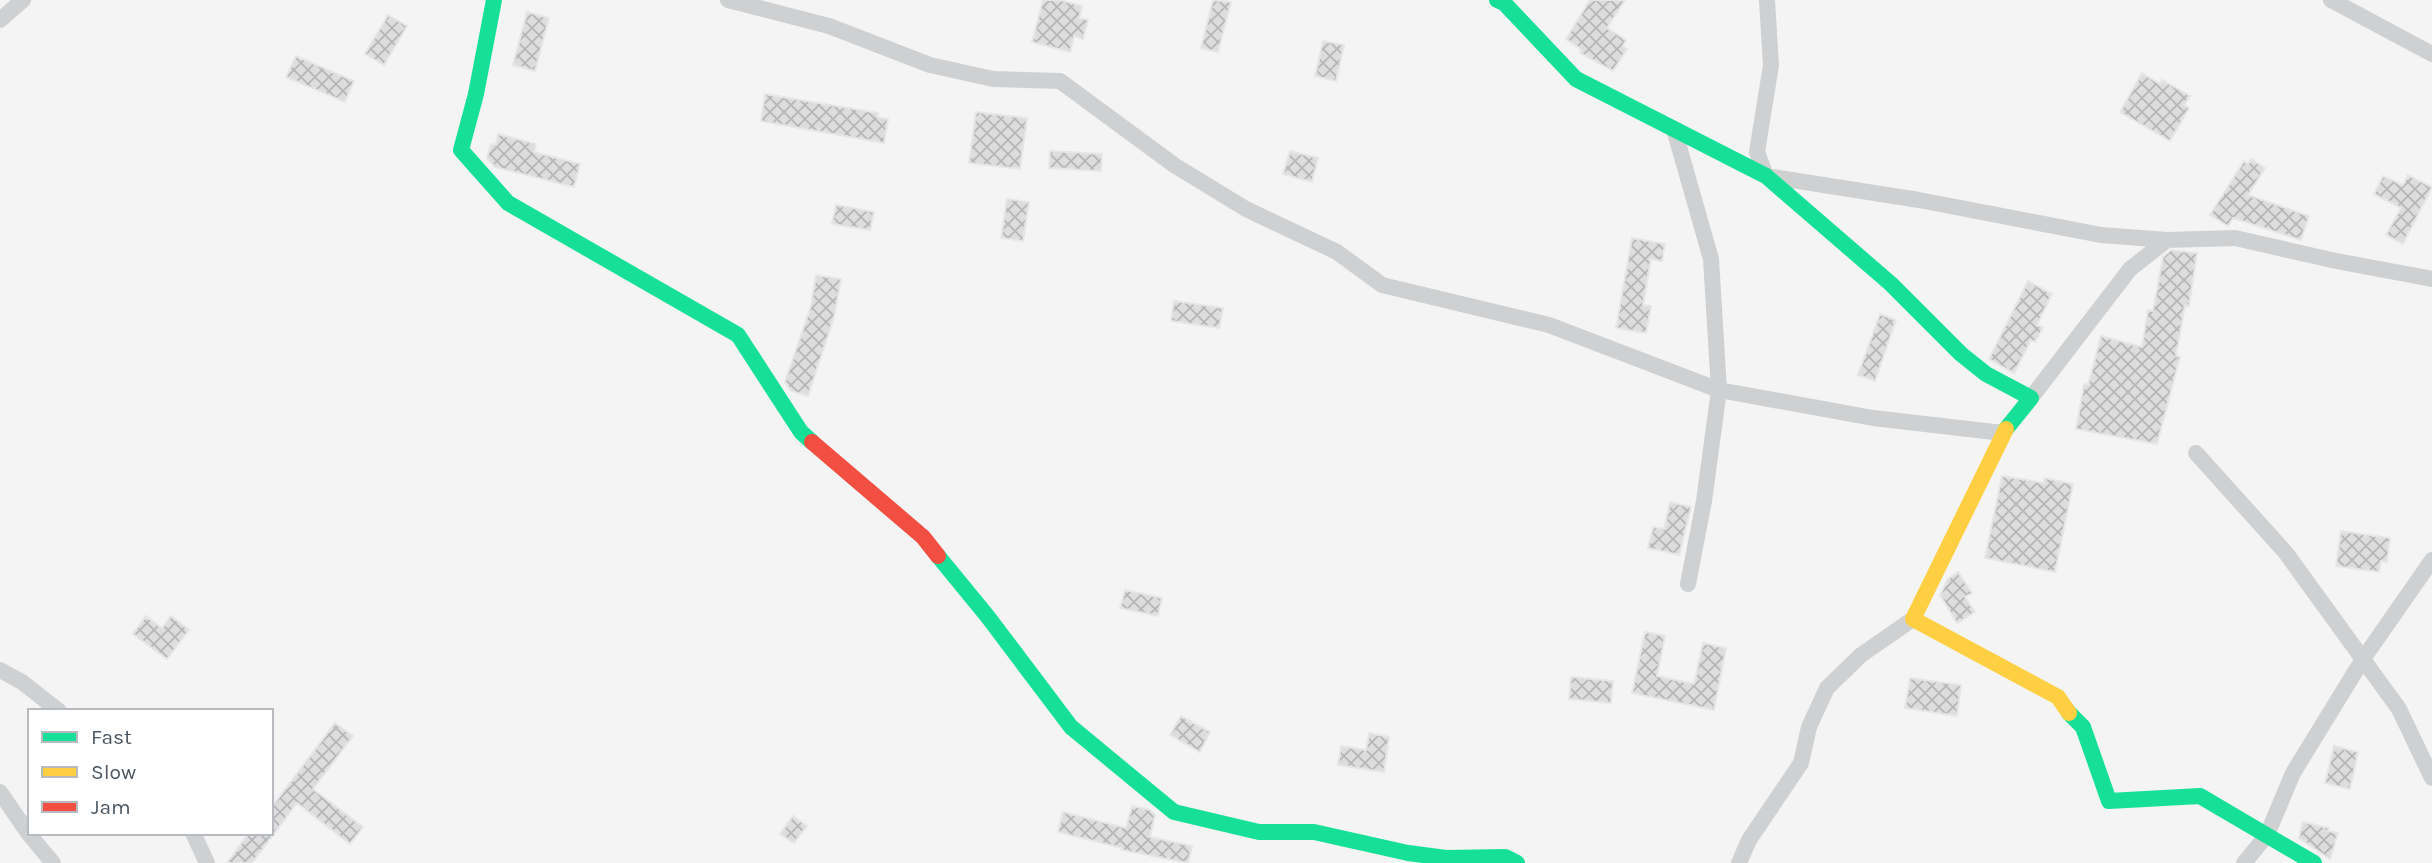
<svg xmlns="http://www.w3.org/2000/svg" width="2432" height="863" font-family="Karla,sans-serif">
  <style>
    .building { fill: url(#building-cross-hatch); stroke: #e5e6e7; stroke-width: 2 }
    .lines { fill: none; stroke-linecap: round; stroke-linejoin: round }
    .street { stroke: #ced0d2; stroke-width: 16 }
    .fast { stroke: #16e098; stroke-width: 16 }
    .slow { stroke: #ffcf43; stroke-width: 16 }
    .jam { stroke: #f24e42; stroke-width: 16 }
  </style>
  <defs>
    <pattern id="building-cross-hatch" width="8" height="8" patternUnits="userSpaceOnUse" patternTransform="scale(1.75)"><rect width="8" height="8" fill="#ddddde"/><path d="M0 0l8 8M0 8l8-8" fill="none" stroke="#b5b6b7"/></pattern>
  </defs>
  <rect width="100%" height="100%" fill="#f4f4f4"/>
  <path class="building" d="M1043,0H1060L1082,6L1079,18L1088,20L1083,39L1074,36L1070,52L1032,42Z
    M1213,0L1231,2L1218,52L1201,48Z
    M1590,0H1625L1607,28L1626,40L1623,46L1627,49L1613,71L1580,53L1582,50L1566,39Z
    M527,12L549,18L535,71L513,65Z
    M388,15L407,26L384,65L365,54Z
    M1323,41L1344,45L1336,81L1315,76Z
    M296,56L354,81L345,102L286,77Z
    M2142,73L2160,84L2162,80L2190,96L2184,105L2189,108L2170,141L2120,112Z
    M765,94L878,113L877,117L888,119L884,143L761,121Z
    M976,112L1027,118L1020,169L969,163Z
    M498,134L536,144L534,152L580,164L574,187L495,167L487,158L491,144L496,145Z
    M1050,151L1102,154L1101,171L1049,168Z
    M1290,151L1318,158L1312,182L1283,174Z
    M2251,159L2265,168L2248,195L2309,216L2301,240L2233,218L2228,226L2210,215L2244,161L2248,164Z
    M2408,175L2432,187L2403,244L2386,235L2401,208L2374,194L2383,176L2403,185Z
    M1007,199L1029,202L1023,241L1001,238Z
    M836,205L874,212L870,230L832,224Z
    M1632,238L1665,244L1662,261L1651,259L1643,305L1651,306L1646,333L1616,328Z
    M2171,250L2197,253L2189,306L2185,305L2176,356L2180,357L2157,444L2076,429L2084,384L2088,385L2101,336L2142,347L2148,310L2153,311L2163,257Z
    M816,275L841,279L834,317L808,396L791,391L785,382L811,306Z
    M2028,281L2052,294L2037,325L2043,328L2035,342L2031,340L2014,373L1989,359Z
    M1174,301L1223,308L1219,328L1171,321Z
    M1880,314L1896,320L1875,381L1858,375Z
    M2002,476L2044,483L2045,478L2073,484L2055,572L1985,558Z
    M1670,502L1691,507L1679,555L1648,548L1653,527L1664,529Z
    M2341,531L2390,538L2387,562L2381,561L2379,572L2336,566Z
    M1958,572L1972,593L1965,597L1975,612L1957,623L1940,595L1948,579Z
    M1125,590L1162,598L1158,616L1120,608Z
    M146,616L162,628L171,616L189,630L167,659L133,634Z
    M1645,632L1665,636L1657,676L1694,684L1703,643L1726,648L1714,710L1632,693Z
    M1571,677L1613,681L1611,703L1569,699Z
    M1910,678L1961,685L1957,716L1905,708Z
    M1181,716L1210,732L1200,752L1170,735Z
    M335,723L353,736L313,789L363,827L350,844L297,803L252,863H227L249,833H271V808Z
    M1369,733L1389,737L1384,772L1338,765L1341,746L1366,750Z
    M2334,746L2358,752L2350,789L2325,783Z
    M1132,806L1150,810L1155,815L1150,837L1192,846L1188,863L1122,850V848L1058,832L1063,812L1126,828Z
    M793,816L807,826L794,843L780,834Z
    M2303,822L2329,828L2328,831L2338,833L2330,859L2299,838Z"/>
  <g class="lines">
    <path class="street" d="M728,0L829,26L930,65L993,79L1060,81L1174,165L1246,209L1337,252L1382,285L1549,325L1719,390L1873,418L2003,433
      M1767,0L1771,65L1757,152L1766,176L1919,200L2101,235L2167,240
      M2331,0L2432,54
      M0,20L23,0
      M1674,129L1711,259L1719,390L1704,501L1688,584
      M2031,398L2130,269L2167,240L2235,238L2336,261L2432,279
      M2196,453L2286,553L2399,709L2432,778
      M0,670L22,682L59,711
      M0,792L28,833L53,863
      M193,833L207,863
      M1739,863L1749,840L1801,763L1809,727L1827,688L1861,655L1913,619
      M2244,863L2267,835L2293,773L2363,659L2432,560"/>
    <path class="fast" d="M494,0L476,94L461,150L508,203L738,335L801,432L812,442
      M1497,0L1504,3L1576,79L1766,176L1891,284L1961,354L1986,374L2031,398L2006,429
      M938,556L988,617L1071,727L1174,812L1259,832H1314L1408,853L1446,858L1505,857L1517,863
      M2069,713L2083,727L2109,801L2200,796L2314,863"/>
    <path class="slow" d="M2006,429L1913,619L2058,697L2069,713"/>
    <path class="jam" d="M812,442L923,537L938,556"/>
  </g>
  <rect x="28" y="709" width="245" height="126" fill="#ffffff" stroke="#b7bbc0" stroke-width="2"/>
  <rect x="42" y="732" width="35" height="10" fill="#16e098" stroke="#b7bbc0" stroke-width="2"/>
  <text x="91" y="744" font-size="21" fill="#4a5661">Fast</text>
  <rect x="42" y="767" width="35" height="10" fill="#ffcf43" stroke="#b7bbc0" stroke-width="2"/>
  <text x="91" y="779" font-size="21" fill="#4a5661">Slow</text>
  <rect x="42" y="802" width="35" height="10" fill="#f24e42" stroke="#b7bbc0" stroke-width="2"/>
  <text x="91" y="814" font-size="21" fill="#4a5661">Jam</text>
</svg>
